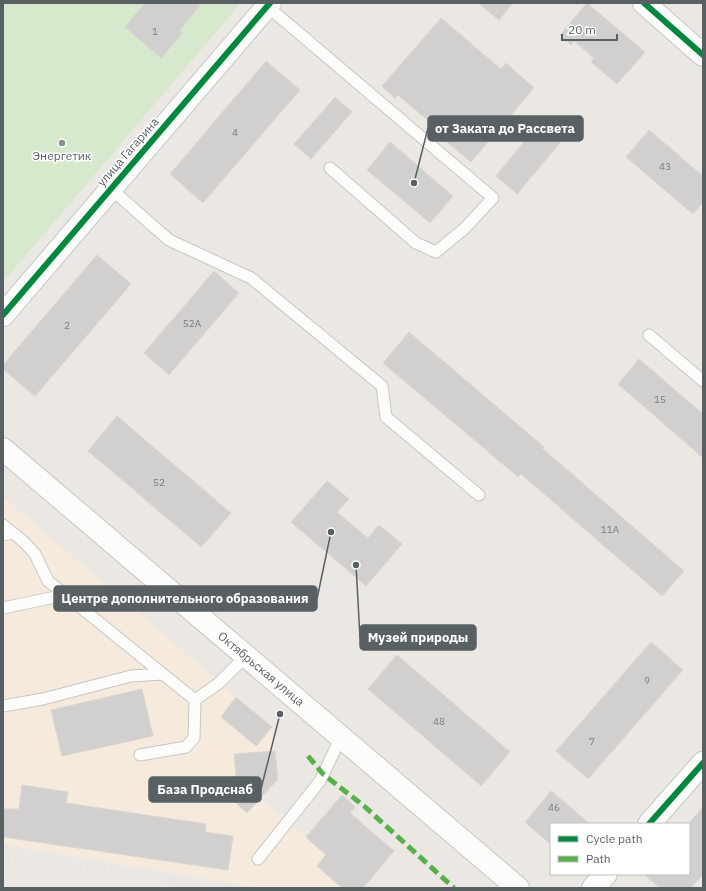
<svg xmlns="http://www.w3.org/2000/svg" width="706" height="891" font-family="'IBM Plex Sans',sans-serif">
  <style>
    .commercial { fill: #f6eadc }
    .green { fill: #d6e9cd }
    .building { fill: #d2d0ce; stroke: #dad6d3 }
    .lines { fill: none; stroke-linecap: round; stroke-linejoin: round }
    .lane-casing { stroke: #c6c6c5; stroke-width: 13 }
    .street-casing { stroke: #c6c6c5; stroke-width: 24 }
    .secondary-casing { stroke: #c5c6c5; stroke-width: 24 }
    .lane { stroke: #fcfcfb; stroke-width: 11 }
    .street { stroke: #fcfcfb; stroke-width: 22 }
    .secondary { stroke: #fcfcfb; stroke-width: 22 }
    .rail { stroke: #e2e1e1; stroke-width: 3; stroke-dasharray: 1 5; stroke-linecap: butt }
    .quiet { stroke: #58b04a; stroke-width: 5; stroke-dasharray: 10 5; stroke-linecap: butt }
    .cycleway-casing { stroke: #fff; stroke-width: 8 }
    .cycleway { stroke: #00873e; stroke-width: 6 }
    .poi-dot { fill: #8c9090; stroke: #fff; stroke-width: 1.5 }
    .labels { text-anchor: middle; stroke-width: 3; stroke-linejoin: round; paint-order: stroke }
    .number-label { font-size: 10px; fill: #787d7f }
    .street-label { font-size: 12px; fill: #596063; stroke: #fff }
    .poi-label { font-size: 12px; fill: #596063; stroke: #fff }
    .leader { fill: none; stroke: #596063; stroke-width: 1.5 }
    .callout-dot { fill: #596063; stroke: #fff; stroke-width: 1.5 }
    .callout { fill: #596063; stroke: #596063; stroke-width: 1.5 }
    .callout-label { font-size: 13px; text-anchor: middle; font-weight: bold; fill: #fff }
  </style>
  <rect width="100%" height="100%" fill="#ebe8e4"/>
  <path class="commercial" d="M3,497L272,727L277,780L260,799L306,837L342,795L355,807L350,813L394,851L363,888H257L3,844Z"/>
  <path class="green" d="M3,3H241L3,282Z"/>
  <path class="building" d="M145,3H202L180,30L183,33L161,58L125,27Z
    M478,3H513L499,20Z
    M587,3L645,52L617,84L591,62L594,58L574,41L571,45L560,35Z
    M441,18L501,69L506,63L534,88L471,162L442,138L445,135L398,95L395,98L382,86Z
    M266,61L300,90L203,203L170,174Z
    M335,97L352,112L311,159L294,144Z
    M542,120L564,138L517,194L496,176Z
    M649,130L703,176V202L693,214L626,157Z
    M390,142L453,196L430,223L367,170Z
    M97,255L131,284L35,396L3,369V365Z
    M214,271L239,293L169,375L144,353Z
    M409,332L544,447L542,448L684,571L662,596L521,474L518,477L383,363Z
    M639,359L703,414V458L618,384Z
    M117,416L231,513L201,547L88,451Z
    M327,481L349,499L337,512L368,538L379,525L402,544L366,586L291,522Z
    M651,642L683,670L588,779L556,751Z
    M397,655L510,752L481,786L368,689Z
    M142,689L153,736L62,756L51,710Z
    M236,697L272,727L256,746L221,717Z
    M275,751L278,779L247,813L211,780L236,777L234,754Z
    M22,785L68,792L66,803L206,824L205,832L233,836L228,870L3,837V809H19Z
    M551,791L590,824H551V845L525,822Z
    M342,795L355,807L350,813L394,851L363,888H342L317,866L326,855L306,837Z
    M703,807V874L691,888H660L643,874H689V823Z"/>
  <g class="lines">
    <g class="lane-casing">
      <path id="lane" d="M267,6L493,198L464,229L436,252L416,243L330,168
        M111,189L169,240L251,278L382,386L386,417L479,495
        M649,335L703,381
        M3,525L13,533
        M3,535L13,533L24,542L35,554L48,581L195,700L219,683L246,656
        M3,608L65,595
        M3,706L43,699L131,676L163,674
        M140,755L186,747L194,738L195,700
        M258,859L320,781L341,737"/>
    </g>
    <g class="street-casing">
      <path id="street" d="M644,3L703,55
        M3,315L270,3
        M649,824L703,763
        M593,888L606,874"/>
    </g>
    <g class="secondary-casing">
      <path id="secondary" d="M3,449L518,888"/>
    </g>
    <use href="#lane" class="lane"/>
    <use href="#street" class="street"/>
    <use href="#secondary" class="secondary"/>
    <path class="rail" d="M3,858L93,867L207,888"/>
    <path class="quiet" d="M308,756L323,774L364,806L454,888"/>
    <g class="cycleway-casing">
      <path id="cycleway" d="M644,3L703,55
        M3,315L270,3
        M649,824L703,763"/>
    </g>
    <use href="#cycleway" class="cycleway"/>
  </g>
  <circle class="poi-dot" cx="62" cy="143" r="4"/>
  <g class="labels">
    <g class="number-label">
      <text x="155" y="35">1</text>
      <text x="235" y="136">4</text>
      <text x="665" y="170">43</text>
      <text x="192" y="327">52А</text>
      <text x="67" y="329">2</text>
      <text x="660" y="403">15</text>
      <text x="159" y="486">52</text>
      <text x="610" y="533">11А</text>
      <text x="647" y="684">9</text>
      <text x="439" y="725">48</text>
      <text x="592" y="745">7</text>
      <text x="554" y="811">46</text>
    </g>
    <g class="street-label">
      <text transform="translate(128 152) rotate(-49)" y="4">улица Гагарина</text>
      <text transform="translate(261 669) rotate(40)" y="4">Октябрьская улица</text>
    </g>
    <g class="poi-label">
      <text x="62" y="160">Энергетик</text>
    </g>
  </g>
  <path class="leader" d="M414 183L428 128M331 532L317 599M356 565L360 638M280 714L261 789"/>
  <g class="callout-dot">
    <circle cx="414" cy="183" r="4"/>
    <circle cx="331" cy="532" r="4"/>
    <circle cx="356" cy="565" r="4"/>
    <circle cx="280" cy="714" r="4"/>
  </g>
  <g class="callout">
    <rect x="428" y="116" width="155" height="25" rx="4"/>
    <rect x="54" y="586" width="263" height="25" rx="4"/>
    <rect x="360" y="625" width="116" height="25" rx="4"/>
    <rect x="149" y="777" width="112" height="25" rx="4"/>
  </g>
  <g class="callout-label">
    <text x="505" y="133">от Заката до Рассвета</text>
    <text x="185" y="603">Центре дополнительного образования</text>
    <text x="418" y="642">Музей природы</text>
    <text x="205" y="794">База Продснаб</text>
  </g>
  <rect width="706" height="891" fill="none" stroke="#596063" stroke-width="8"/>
  <rect x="550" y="823" width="140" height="52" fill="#ffffff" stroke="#bdbfc1"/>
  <rect x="558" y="836" width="20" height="6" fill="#00873e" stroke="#bdbfc1"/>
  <text x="586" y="843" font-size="12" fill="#596063">Cycle path</text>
  <rect x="558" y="856" width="20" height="6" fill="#58b04a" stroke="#bdbfc1"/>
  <text x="586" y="863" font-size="12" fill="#596063">Path</text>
  <path d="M562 34v6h55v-6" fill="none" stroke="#596063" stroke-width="2"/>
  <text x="568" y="34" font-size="12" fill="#596063" stroke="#ffffff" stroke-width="3" paint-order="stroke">20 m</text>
</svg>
